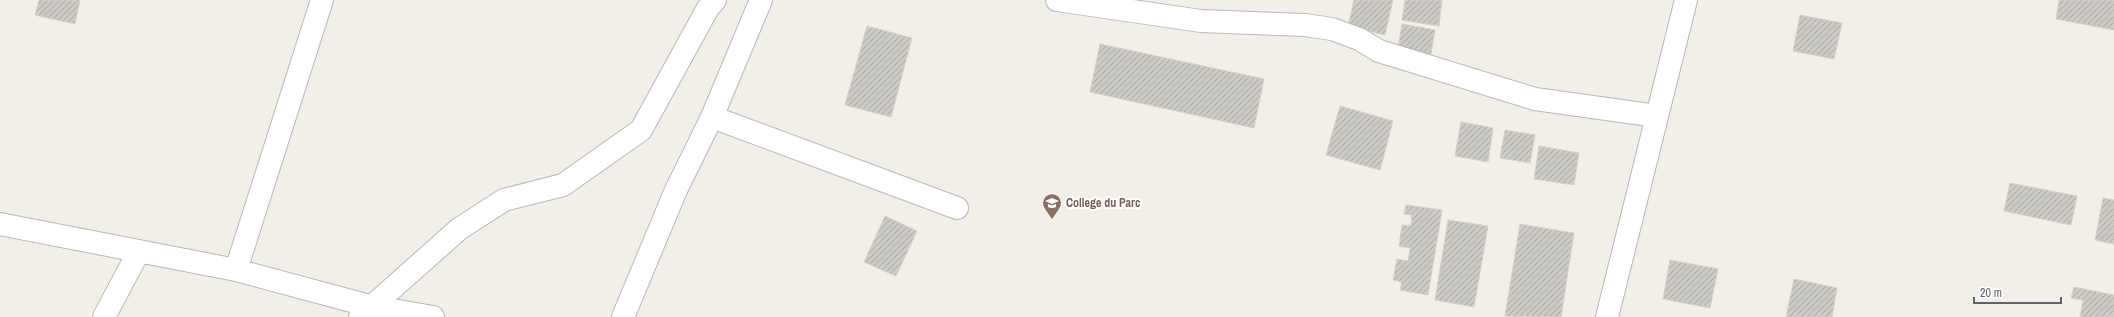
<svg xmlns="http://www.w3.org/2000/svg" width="2114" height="317" font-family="'Archivo Narrow',sans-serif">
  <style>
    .building { fill: url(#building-hatch); stroke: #d6d1c6 }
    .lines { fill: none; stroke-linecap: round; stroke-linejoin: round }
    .minor-casing { stroke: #b5b8bc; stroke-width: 24 }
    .minor { stroke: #fff; stroke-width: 22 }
    .labels { text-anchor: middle; stroke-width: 4; stroke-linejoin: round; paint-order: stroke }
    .education-label { font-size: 12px; font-weight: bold; fill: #785e54; stroke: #fff; text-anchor: start }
  </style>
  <defs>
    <pattern id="building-hatch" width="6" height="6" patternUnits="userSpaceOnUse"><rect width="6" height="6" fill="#cccac5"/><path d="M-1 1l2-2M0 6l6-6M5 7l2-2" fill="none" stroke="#a9a8a4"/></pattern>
  </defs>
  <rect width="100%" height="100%" fill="#f1efe8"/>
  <path class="building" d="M39,0H80L75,24L35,15Z
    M1354,0H1393L1385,35L1348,26Z
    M1405,0H1442L1439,26L1402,20Z
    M2059,0H2114V30L2056,19Z
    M1800,15L1842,23L1834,59L1793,51Z
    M1402,24L1435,30L1431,54L1398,48Z
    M867,26L912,38L891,117L845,105Z
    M1100,44L1264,79L1254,128L1090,92Z
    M1340,106L1393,121L1380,170L1326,155Z
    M1461,122L1493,128L1488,162L1455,156Z
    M1505,130L1535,135L1530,163L1500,158Z
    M1539,146L1579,153L1574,185L1534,179Z
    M2010,183L2077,196L2071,225L2004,211Z
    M2103,198L2114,200V244L2095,240Z
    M1406,205L1442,210L1428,295L1400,290L1402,282L1393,280L1397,259L1408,261L1410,248L1399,246L1402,225L1411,226L1412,215L1404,214Z
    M885,216L917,231L896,276L864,262Z
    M1448,220L1488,226L1474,307L1435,300Z
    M1520,224L1574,233L1561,317L1505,316Z
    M1670,260L1718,269L1710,308L1663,299Z
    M1794,279L1837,288L1832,317H1786Z
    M2074,287L2114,295V317H2080L2083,300L2071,298Z"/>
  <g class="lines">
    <g class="minor-casing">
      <path id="minor" d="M1057,0L1201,21L1305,25L1332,29L1359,39L1379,51L1535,99L1657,116
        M712,117L957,208
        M0,224L236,270L370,306L433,317
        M236,270L322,0
        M104,317L139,251
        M360,317L459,229L504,200L563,185L641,130L708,8L715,0
        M623,317L676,190L712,117L761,0
        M1607,317L1686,0"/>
    </g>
    <use href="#minor" class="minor"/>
  </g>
  <defs>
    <g id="university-pin" transform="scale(1)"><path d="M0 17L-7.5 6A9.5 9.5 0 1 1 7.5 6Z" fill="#8d6e63" stroke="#fff"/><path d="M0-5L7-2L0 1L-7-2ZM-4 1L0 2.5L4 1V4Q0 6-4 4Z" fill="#fff"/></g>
  </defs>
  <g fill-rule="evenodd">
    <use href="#university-pin" x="1052" y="203"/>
  </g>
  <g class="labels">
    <g class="education-label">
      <text x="1066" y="207">College du Parc</text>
    </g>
  </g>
  <path d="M1974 297v6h87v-6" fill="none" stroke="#5f6368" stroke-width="2"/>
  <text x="1980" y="297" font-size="12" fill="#5f6368" stroke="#ffffff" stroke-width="3" paint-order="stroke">20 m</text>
</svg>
